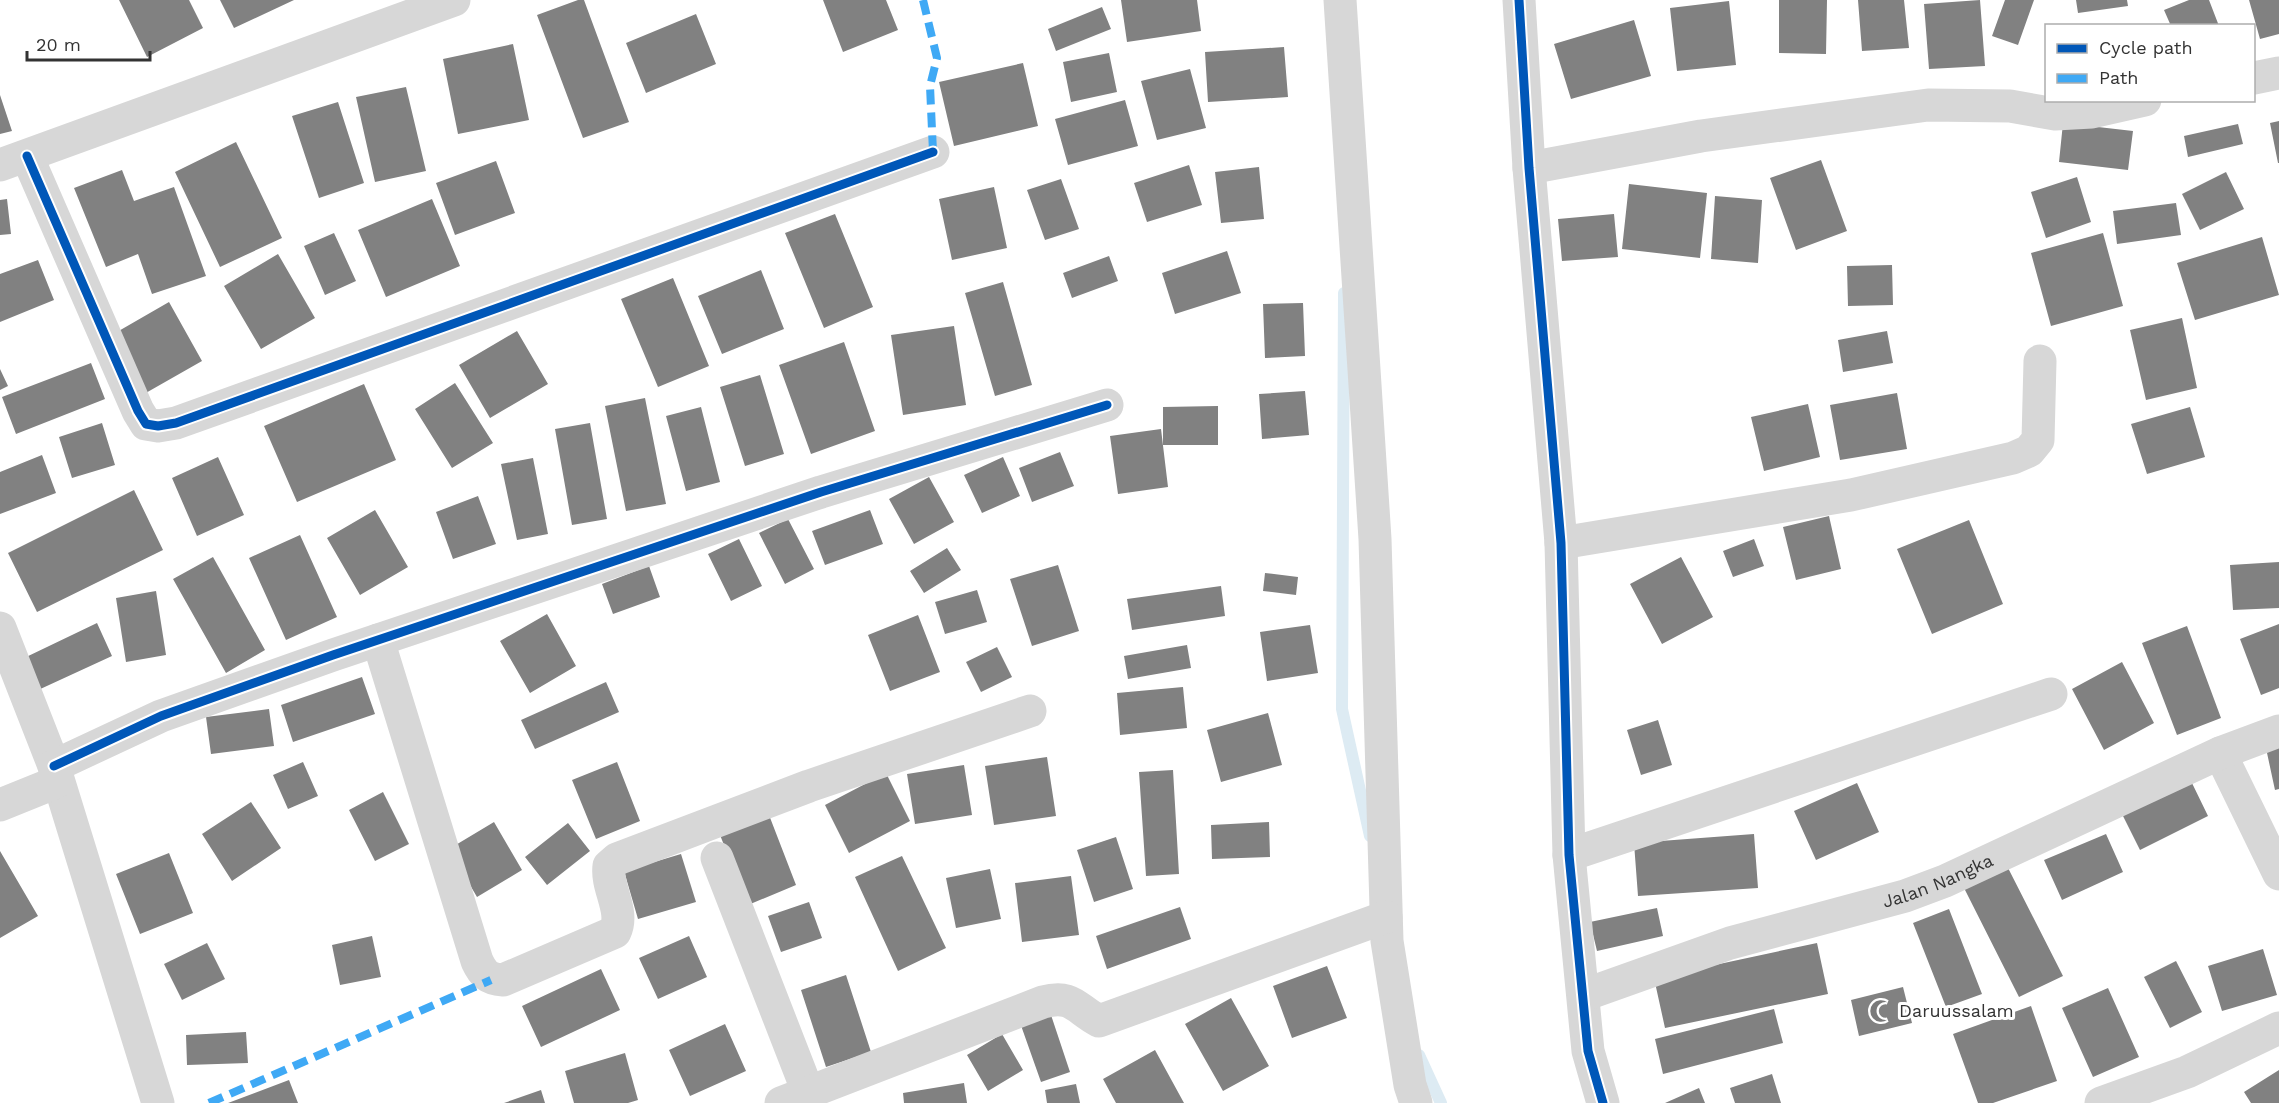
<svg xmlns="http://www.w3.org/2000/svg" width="2279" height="1103" font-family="'Work Sans',sans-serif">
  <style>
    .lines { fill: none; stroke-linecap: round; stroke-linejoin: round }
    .stream { stroke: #ddebf3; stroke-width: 12 }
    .building { fill: #818181 }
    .minor { stroke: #d7d7d7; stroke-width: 33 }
    .quiet { stroke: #3fa9f5; stroke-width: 8; stroke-dasharray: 15 8; stroke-linecap: butt }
    .cycleway-casing { stroke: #fff; stroke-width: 13 }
    .cycleway { stroke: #0057b8; stroke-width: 9 }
    .labels { text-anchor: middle; stroke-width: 6; stroke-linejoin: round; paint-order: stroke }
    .street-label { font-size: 18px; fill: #333; stroke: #fff }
    .poi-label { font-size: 18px; fill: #333; stroke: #fff; text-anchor: start }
  </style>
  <rect width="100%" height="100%" fill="#fff"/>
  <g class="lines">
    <path class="stream" d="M1344,293L1342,709L1370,836
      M1419,1055L1441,1103"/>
  </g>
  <path class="building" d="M119,0H189L203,28L147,57Z
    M220,0H294L234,28Z
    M578,0H584L629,122L583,138L537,15Z
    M823,0H886L898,30L843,52Z
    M1121,0H1197L1201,31L1127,42Z
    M1779,0H1827L1826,54L1779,53Z
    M1858,0H1904L1909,48L1862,51Z
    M1980,0L1985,66L1929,69L1924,4Z
    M2005,0H2034L2018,45L1992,36Z
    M2076,0H2127L2128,6L2078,13Z
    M2189,0H2209L2219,26H2171L2164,10Z
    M2249,0H2279V34L2260,39Z
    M1729,1L1736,65L1677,71L1670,8Z
    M1102,7L1111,29L1056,51L1048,29Z
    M696,14L716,64L646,93L626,43Z
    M1634,20L1651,76L1571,99L1554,44Z
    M513,44L529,120L458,134L443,59Z
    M1284,47L1288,97L1208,102L1205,52Z
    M1109,53L1117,92L1071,102L1063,62Z
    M1023,63L1038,126L954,146L939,82Z
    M1190,69L1206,128L1157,140L1141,81Z
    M406,87L426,171L375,182L356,97Z
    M0,95L12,131L0,134Z
    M1125,100L1138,146L1068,165L1055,119Z
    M338,102L364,183L319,198L292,116Z
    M2279,121V163H2278L2270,123Z
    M2063,123L2133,131L2128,170L2059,162Z
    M2238,124L2243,144L2188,157L2184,136Z
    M236,142L282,238L220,267L175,172Z
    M1821,160L1847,231L1796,250L1770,178Z
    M496,161L515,213L455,235L436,183Z
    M1189,165L1202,205L1147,222L1134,183Z
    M1259,167L1264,219L1221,223L1215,172Z
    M122,170L134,201L174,187L206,276L152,294L138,254L106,267L74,188Z
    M2226,172L2244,209L2200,230L2182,194Z
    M2077,177L2091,222L2046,238L2031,192Z
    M1061,179L1079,229L1045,240L1027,190Z
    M1629,184L1707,193L1700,258L1622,249Z
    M994,187L1007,248L952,260L939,199Z
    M1715,196L1762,200L1758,263L1711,259Z
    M7,199L11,234L0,235V200Z
    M432,199L460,266L386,297L358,230Z
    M2176,203L2181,235L2117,244L2113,211Z
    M835,214L873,307L824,328L785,233Z
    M1614,214L1618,257L1562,261L1558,219Z
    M334,233L356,281L325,295L304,246Z
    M2103,233L2123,306L2051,326L2031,253Z
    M2262,237L2279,295L2195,320L2177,263Z
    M1227,251L1241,293L1175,314L1162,273Z
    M278,254L315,318L261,349L224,286Z
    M1109,256L1118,281L1072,298L1063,273Z
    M38,260L54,300L0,322V274Z
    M1892,265L1893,305L1848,306L1847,266Z
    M761,270L784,329L722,354L698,296Z
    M673,278L709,366L658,387L621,299Z
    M1003,282L1032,385L995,396L965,293Z
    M169,302L202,361L144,394L110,336Z
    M1303,303L1305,356L1265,358L1263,304Z
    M2182,318L2197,388L2146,400L2130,330Z
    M954,326L966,405L903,415L891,335Z
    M517,331L548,384L490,418L459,365Z
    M1887,331L1893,363L1843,372L1838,340Z
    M844,342L875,431L811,454L779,365Z
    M91,363L105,399L16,434L2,397Z
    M0,369L8,386L0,390Z
    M760,375L784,454L745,466L720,387Z
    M455,383L493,443L452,468L415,409Z
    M364,384L396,460L297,502L264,426Z
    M1305,391L1309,435L1262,439L1259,394Z
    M1897,393L1907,449L1840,460L1830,405Z
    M645,398L666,504L626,511L605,406Z
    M1808,404L1820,457L1764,471L1751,417Z
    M1218,406V445H1163V407Z
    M701,407L720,482L686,491L666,416Z
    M2190,407L2205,457L2147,474L2131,424Z
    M102,423L115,465L72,478L59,437Z
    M590,423L607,519L572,525L555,429Z
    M1161,429L1168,487L1118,494L1110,436Z
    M1060,452L1074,486L1032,502L1019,468Z
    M42,455L56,493L0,514V472Z
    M218,457L244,515L197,536L172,478Z
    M1003,457L1020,496L982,513L964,475Z
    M533,458L548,534L517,540L501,464Z
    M929,477L954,522L914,544L889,499Z
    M134,490L163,550L37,612L8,553Z
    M478,496L496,544L453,559L436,512Z
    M375,510L408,567L360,595L327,538Z
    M870,510L883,544L825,565L812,531Z
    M1829,516L1841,569L1796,580L1783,527Z
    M788,519L814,569L785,584L759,533Z
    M1969,520L2003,604L1932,634L1897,549Z
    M300,535L337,617L286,640L249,558Z
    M739,539L762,586L731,601L708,554Z
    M1754,539L1764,566L1733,577L1723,551Z
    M947,548L961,570L924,593L910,571Z
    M213,557L265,650L226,673L173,579Z
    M1681,557L1713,617L1662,644L1630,584Z
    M2279,562V608L2233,610L2230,565Z
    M1058,565L1079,631L1032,646L1010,579Z
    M649,566L660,597L613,614L602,584Z
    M1265,573L1298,577L1296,595L1263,591Z
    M1221,586L1225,616L1132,630L1127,599Z
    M977,590L987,622L945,634L935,602Z
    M156,591L166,655L126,662L116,598Z
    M547,614L576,666L530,693L500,641Z
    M918,615L940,672L890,691L868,635Z
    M97,623L112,656L36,691L22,659Z
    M2279,624V688L2261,695L2240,639Z
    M1310,625L1318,673L1267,681L1260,632Z
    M2187,626L2221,718L2177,735L2142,643Z
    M1187,645L1191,668L1128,679L1124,656Z
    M997,647L1012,677L981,692L966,662Z
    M2122,662L2154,723L2104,750L2072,689Z
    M362,677L375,714L293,742L281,705Z
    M606,682L619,712L535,749L521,720Z
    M1183,687L1187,728L1120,735L1117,693Z
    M269,709L274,746L211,754L206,717Z
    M1268,713L1282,765L1221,782L1207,730Z
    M1658,720L1672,765L1641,775L1627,730Z
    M2279,736V789L2275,790L2264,739Z
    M1047,757L1056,816L994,825L985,766Z
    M303,762L318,796L288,809L273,775Z
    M617,762L640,821L596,839L572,780Z
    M964,765L972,815L915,824L907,774Z
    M1173,770L1179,874L1146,876L1139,772Z
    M886,773L910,821L849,853L825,805Z
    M2191,781L2208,816L2140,850L2122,814Z
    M1857,783L1879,832L1816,860L1794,811Z
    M383,792L409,844L375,861L349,810Z
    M251,802L281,848L232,881L202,834Z
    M769,815L796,885L748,905L720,835Z
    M494,822L522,870L477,897L449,849Z
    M1269,822L1270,857L1212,859L1211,825Z
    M568,823L590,851L547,885L525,857Z
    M1754,834L1758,888L1638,896L1634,843Z
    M2106,834L2123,872L2062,900L2044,860Z
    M1116,837L1133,889L1094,902L1077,850Z
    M0,851L38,916L0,938Z
    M169,853L193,913L140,934L116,874Z
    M681,854L696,902L638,919L624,871Z
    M902,856L946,948L898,971L855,877Z
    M2006,864L2063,976L2019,997L1963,886Z
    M990,869L1001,919L956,928L946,878Z
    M1071,876L1079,935L1022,942L1015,883Z
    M809,902L822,938L781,952L768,916Z
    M1180,907L1191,939L1107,969L1096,936Z
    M1657,908L1663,936L1597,951L1590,922Z
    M1949,909L1982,994L1946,1007L1913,923Z
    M372,936L381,977L340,985L332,945Z
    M689,936L707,977L658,999L639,958Z
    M207,943L225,979L182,1000L164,964Z
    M1817,943L1828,994L1665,1028L1654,978Z
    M2263,949L2277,995L2222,1011L2208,966Z
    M2176,961L2202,1012L2170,1028L2144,977Z
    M1327,966L1347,1018L1292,1038L1273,986Z
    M601,969L620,1010L541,1047L522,1006Z
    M846,975L871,1052L826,1067L801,990Z
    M1903,987L1912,1023L1859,1036L1851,1000Z
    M2108,988L2139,1057L2093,1077L2062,1008Z
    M1231,998L1269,1066L1223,1091L1185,1024Z
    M1048,1006L1070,1072L1041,1082L1018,1017Z
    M2031,1006L2057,1081L1993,1103H1978L1953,1034Z
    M1774,1009L1783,1043L1663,1074L1655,1039Z
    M725,1024L746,1071L690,1096L669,1050Z
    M246,1032L248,1063L187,1065L186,1035Z
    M1002,1034L1023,1070L988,1091L967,1055Z
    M1155,1050L1184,1103H1116L1103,1079Z
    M625,1053L638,1100L628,1103H574L565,1071Z
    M2279,1070V1103H2251L2244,1092Z
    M1772,1074L1781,1103H1735L1730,1088Z
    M289,1080L298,1103H228Z
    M964,1083L967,1103H904L903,1093Z
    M1076,1084L1080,1103H1047L1045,1090Z
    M1699,1088L1705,1103H1665Z
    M541,1090L545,1103H504Z"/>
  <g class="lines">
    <g class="minor">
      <path d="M1340,0L1375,539L1387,941L1410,1085L1416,1103"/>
      <path d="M1519,0L1529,168L1561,543L1569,855L1588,1051L1603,1103"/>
      <path d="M2254,78L2279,73"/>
      <path d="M27,156L138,411L146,424L158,426L176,423L933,152"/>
      <path d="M0,165L454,0"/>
      <path d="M1529,168L1701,136L1928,105L2010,106L2055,114L2092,112L2145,100"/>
      <path d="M1561,543L1851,495L2013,458L2029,451L2038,440L2040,361"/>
      <path d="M0,628L54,766L158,1103"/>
      <path d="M378,640L477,961C483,974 488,979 503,980L615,932C625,911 606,888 609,866L617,859L809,786L1030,711"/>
      <path d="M2220,753L2279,874"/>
      <path d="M54,766L161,716L333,655L821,492L1107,405"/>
      <path d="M0,805L57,782"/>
      <path d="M1569,855L2051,694"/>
      <path d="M717,858L808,1092"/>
      <path id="s1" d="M1584,995L1730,943L1905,896L1945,881L2220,753L2279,731"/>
      <path d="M781,1103L1043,1002C1073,994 1076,1009 1099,1021L1386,917"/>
      <path d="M2101,1103L2187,1072L2279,1028"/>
    </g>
    <path class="quiet" d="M923,0L937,58L930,86L933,152
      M209,1103L491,980"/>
    <g class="cycleway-casing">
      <path id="cycleway" d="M1519,0L1529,168L1561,543L1569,855L1588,1051L1603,1103
        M27,156L138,411L146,424L158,426L176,423L933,152
        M54,766L161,716L333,655L821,492L1107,405"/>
    </g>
    <use href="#cycleway" class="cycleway"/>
  </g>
  <defs>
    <g id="mosque-bare" transform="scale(1.8)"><path d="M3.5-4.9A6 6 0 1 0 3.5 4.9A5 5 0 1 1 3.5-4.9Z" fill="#7a7a7a" stroke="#fff" stroke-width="2.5" paint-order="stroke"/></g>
  </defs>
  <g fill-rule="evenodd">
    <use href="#mosque-bare" x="1881" y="1011"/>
  </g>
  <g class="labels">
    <g class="street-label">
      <text dy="6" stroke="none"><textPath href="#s1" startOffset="372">Jalan Nangka</textPath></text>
    </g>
    <g class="poi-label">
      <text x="1899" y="1017">Daruussalam</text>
    </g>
  </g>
  <rect x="2045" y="24" width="210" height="78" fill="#ffffff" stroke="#adadad" stroke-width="1.5"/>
  <rect x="2057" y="44" width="30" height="9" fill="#0057b8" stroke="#adadad" stroke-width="1.5"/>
  <text x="2099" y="54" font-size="18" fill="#333333">Cycle path</text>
  <rect x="2057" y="74" width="30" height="9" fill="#3fa9f5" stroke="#adadad" stroke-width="1.5"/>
  <text x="2099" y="84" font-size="18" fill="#333333">Path</text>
  <path d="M27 51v9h123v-9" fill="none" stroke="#333333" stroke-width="3"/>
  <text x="36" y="51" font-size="18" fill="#333333" stroke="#ffffff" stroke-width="4.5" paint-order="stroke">20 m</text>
</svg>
